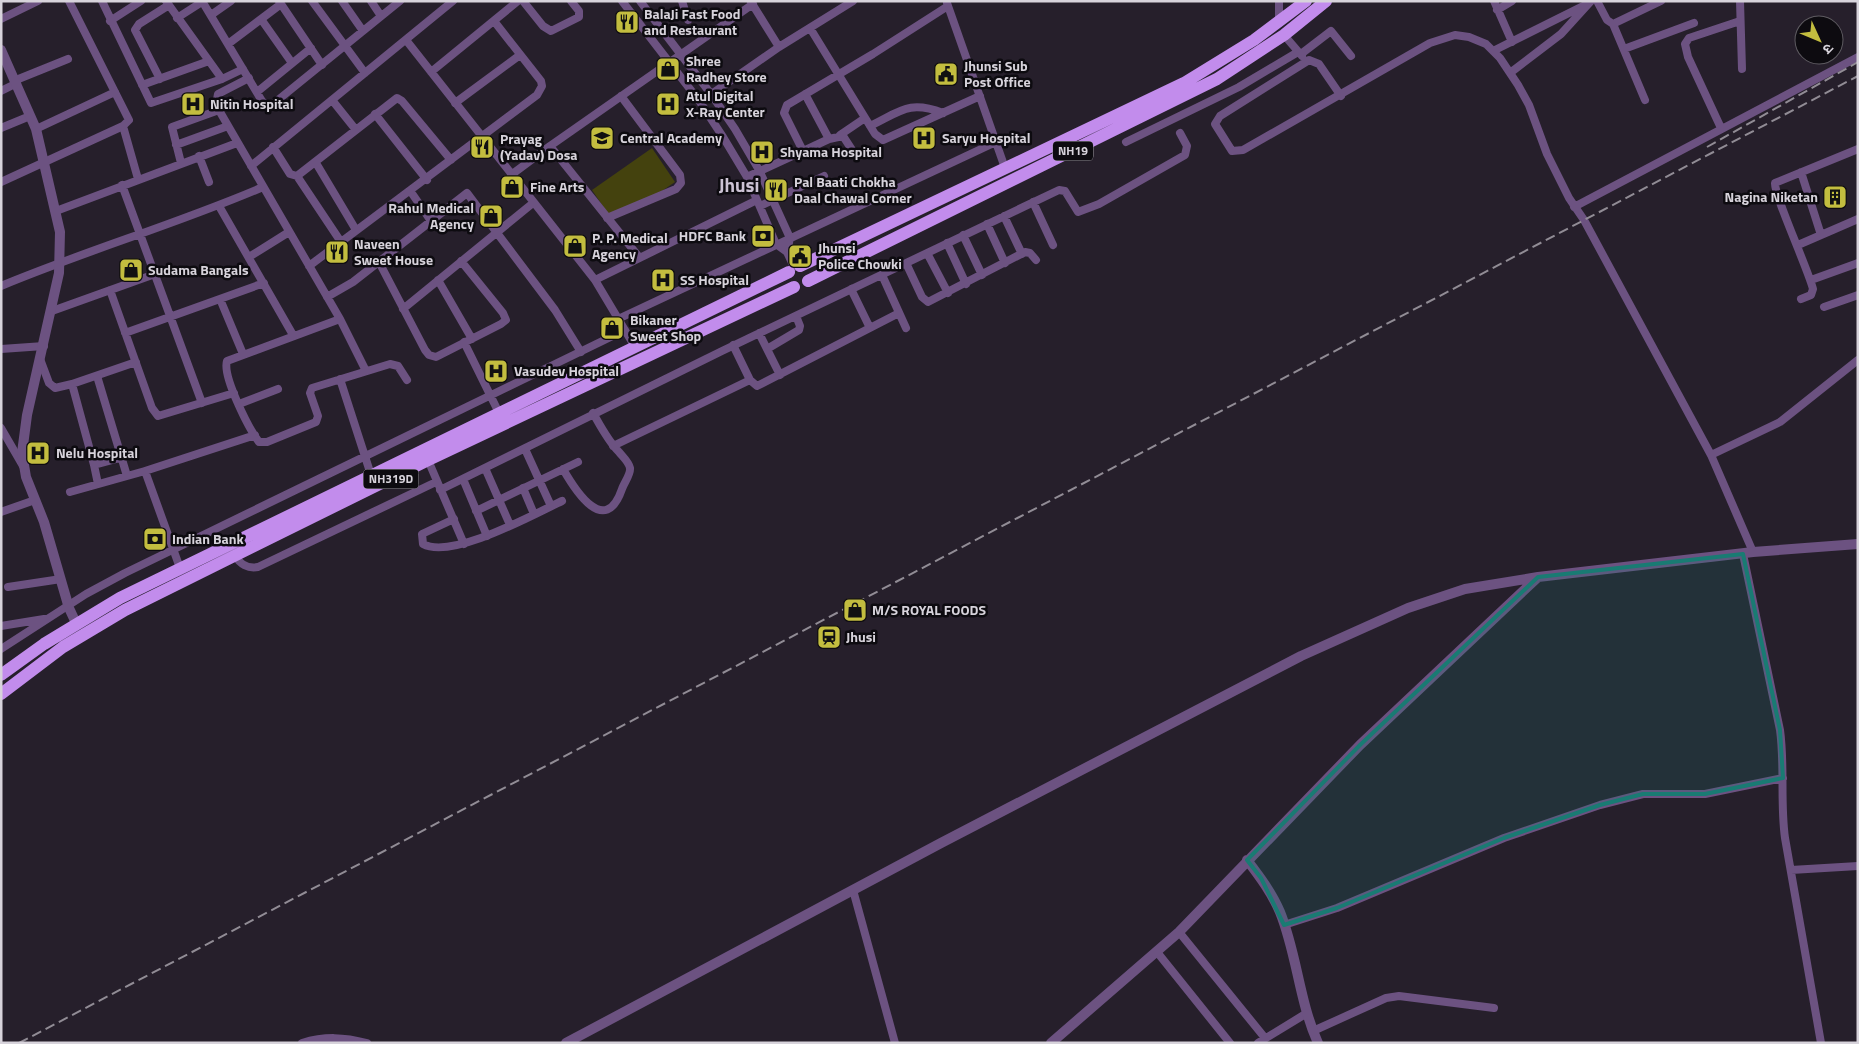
<svg xmlns="http://www.w3.org/2000/svg" width="1859" height="1044" font-family="'Titillium Web','Noto Sans Devanagari',sans-serif">
  <style>
    .green { fill: #44420e }
    .lines { fill: none; stroke-linecap: round; stroke-linejoin: round }
    .minor { stroke: #6c5281; stroke-width: 8 }
    .tertiary { stroke: #6c5281; stroke-width: 10 }
    .trunk { stroke: #c28cec; stroke-width: 12 }
    .rail { stroke: #918c95; stroke-width: 2; stroke-dasharray: 10 5; stroke-linecap: butt }
    .marked { fill: #197b73; fill-opacity: 0.2; stroke: #197b73; stroke-width: 4; stroke-linejoin: round }
    .labels { text-anchor: middle; stroke-width: 5; stroke-linejoin: round; paint-order: stroke }
    .shield { fill: #0d0b10; stroke: #9a979e; stroke-width: 1 }
    .shield-label { font-size: 12px; font-weight: bold; fill: #d7d3db }
    .poi-label { font-size: 14px; font-weight: bold; fill: #d7d3db; stroke: #0d0b10; text-anchor: start }
    .district-label { font-size: 19px; font-weight: bold; fill: #ccc3d4; stroke: #0d0b10 }
  </style>
  <rect width="100%" height="100%" fill="#261f2b"/>
  <path class="green" d="M652,148L675,182L646,202L609,215L592,190Z"/>
  <g class="lines">
    <path class="minor" d="M102,1L151,103L222,79L243,69
      M166,1L222,79
      M202,1L262,101L268,106L273,104L400,1
      M279,1L322,65
      M312,1L365,73
      M342,1L363,31
      M371,1L381,16
      M523,1L543,26L551,31L579,17V11L571,1
      M622,1L700,102L723,137L747,177L776,244L787,252
      M640,1L711,94L735,129L759,170L790,238L787,252L794,267
      M682,1L688,20
      M1494,1L1512,42
      M1597,1L1607,20L1613,24L1661,1
      M1740,1L1742,69
      M751,2L779,47
      M947,3L1005,168
      M1497,10L1512,1
      M211,15L231,1
      M177,18L202,2
      M1,19L38,1
      M261,19L292,63
      M110,21L141,1
      M1279,23V1
      M1613,24L1645,100
      M810,28L875,134L883,140L980,96
      M1284,35L1302,56
      M406,40L595,280L635,347
      M228,44L281,4
      M1624,49L1694,23
      M1493,51L1585,5
      M1301,54L1331,31L1351,56
      M431,72L518,1
      M1510,73L1561,34L1591,1
      M249,78L218,94L216,105L340,319L366,371
      M160,79L135,30L139,24L169,5
      M16,80L68,59
      M142,85L209,61
      M1,91L17,83
      M257,92L311,48
      M1341,96L1319,64L1309,60L1220,116L1215,124L1232,151L1243,150L1430,43L1455,35L1469,37L1486,44L1500,58L1518,85L1529,105L1547,154L1569,198L1584,220L1711,455L1753,552
      M332,100L356,130
      M700,102L779,47L853,1
      M455,103L520,55
      M375,114L427,180
      M123,126L138,179
      M870,126C901,111 909,100 943,113
      M1,128L30,116
      M1721,128L1688,57L1685,44L1689,38L1740,21
      M36,129L115,92
      M840,135L865,118
      M829,139L843,136L856,156
      M1126,142L1239,87L1298,52
      M176,145L228,126
      M550,146L639,257
      M273,147L290,174L297,176L397,98L402,101L451,160
      M803,151L784,113L787,105L873,54L948,6
      M199,156L209,182
      M181,163L172,127L219,110
      M316,163L356,230
      M251,166L453,1
      M1801,172L1821,235
      M511,175L550,146L753,4
      M297,176L341,242
      M747,177L829,139L805,94
      M1,182L123,126L129,120L69,1
      M122,185L202,403
      M411,192L431,221
      M1033,202L1053,245
      M219,206L293,335
      M760,206L824,176
      M1574,207L1858,57
      M56,211L237,143
      M1004,216L1022,254
      M607,218L676,189L681,183L680,175L621,96
      M987,224L1005,263
      M963,235L982,275
      M947,243L966,284
      M1798,245L1858,219
      M927,253L948,293
      M249,257L289,232
      M379,262L425,350L429,355L436,357L501,324L506,320L503,313L461,261
      M906,263L922,297L928,302L1025,252L1030,253L1036,260
      M309,266L537,95L542,86L541,81L494,21
      M882,275L906,328
      M438,280L472,339
      M595,280L757,200
      M1811,280L1858,263
      M1,286C87,250 177,224 263,187
      M851,289L870,328
      M110,290L152,408L158,416L234,393
      M327,297L353,282L467,193L555,310L581,352
      M220,299L243,354
      M1801,299L1811,295L1813,289C1808,269 1774,195 1775,183L1858,149
      M1824,307L1858,295
      M403,309L533,203
      M52,311L155,274
      M340,319L227,361C222,376 249,429 259,442H267L316,422L318,416L310,393L312,388L390,364L398,366L407,380
      M618,319L996,142
      M125,333L264,283
      M759,333L780,375
      M464,342L499,413
      M733,345L750,380L757,386L899,313
      M1,349L44,346
      M767,349L799,330L800,326L796,316
      M40,359L49,383L55,388L72,384L136,362
      M97,376L127,476
      M340,379L371,475
      M72,384L94,465L120,458
      M239,404L278,389
      M1,428L23,466
      M613,446L750,380
      M525,449L551,506
      M1711,455L1780,422L1858,360
      M428,460L464,544
      M94,465L98,484
      M485,468L510,525
      M563,469C575,490 605,538 622,489C624,483 631,474 630,468C629,462 623,457 619,452C608,441 601,427 593,413
      M145,471L180,568
      M463,479L487,536
      M523,488L534,514
      M440,490L722,351L1059,190L1065,191L1078,212L1099,204L1185,155L1187,146L1180,133
      M70,492L145,471L255,435
      M476,511L578,462
      M1,512L35,500
      M454,519L422,534L423,544C452,560 534,514 562,501
      M1743,554L1780,730C1785,766 1780,802 1785,838L1821,1043
      M235,556C240,564 248,569 258,567L436,482
      M8,587L61,579
      M1,626L44,619
      M1,649L86,594L125,573L625,330
      M1791,870L1858,866
      M853,890L895,1043
      M1284,925L1337,908L1504,838L1600,805L1643,794H1705L1783,778
      M1179,932L1265,1038
      M1157,952L1230,1043
      M1313,1031L1386,998L1399,996L1494,1008
      M302,1043C325,1036 344,1037 367,1043
      M1258,1043L1307,1013"/>
    <path class="tertiary" d="M1,50L36,129L60,232L59,273L27,415L22,453L26,477L44,522L69,608L76,623
      M1247,860C1260,877 1272,893 1280,912C1297,954 1299,1001 1318,1043
      M566,1043L941,843L1301,656L1408,608L1465,589L1538,577L1753,552L1858,544
      M1051,1043L1179,932L1360,745L1538,577"/>
    <path class="trunk" d="M800,266L1184,83L1254,40L1306,1
      M808,281L1217,79L1284,35L1326,1
      M1,675L44,644L120,598L789,272
      M1,694L63,647L125,610L428,460L794,287"/>
    <path class="rail" d="M1707,147L1858,62
      M19,1043L1858,76"/>
  </g>
  <path class="marked" d="M1743,554L1780,730L1783,778L1705,794H1643L1600,805L1504,838L1337,908L1284,925L1261,878L1247,860L1360,745L1538,577Z"/>
  <defs>
    <g id="restaurant-square" transform="scale(1.25)"><rect x="-9" y="-9" width="18" height="18" rx="4" fill="#c3bd3f" stroke="#0d0b10"/><path d="M-5-6h1v4h1v-4h1v4h1v-4h1v5L-1.5 .5V6h-2V.5L-5-1ZM5-6V6H3V1.5H1.5Q1.5-4 5-6Z" fill="#111"/></g>
    <g id="shop-square" transform="scale(1.25)"><rect x="-9" y="-9" width="18" height="18" rx="4" fill="#c3bd3f" stroke="#0d0b10"/><path d="M-5-2.5h2.3a2.7 3.5 0 0 1 5.4 0H5L5.5 6h-11ZM-1.5-2.5h3a1.5 2.3 0 0 0-3 0Z" fill="#111"/></g>
    <g id="civic-square" transform="scale(1.25)"><rect x="-9" y="-9" width="18" height="18" rx="4" fill="#c3bd3f" stroke="#0d0b10"/><path d="M-.6-6.5H3V-4.5H.6V-3L4-1V1h2V6H-6V1h2V-1L-.6-3ZM-1.2 2.5V6h2.4V2.5Z" fill="#111"/></g>
    <g id="hospital-square" transform="scale(1.25)"><rect x="-9" y="-9" width="18" height="18" rx="4" fill="#c3bd3f" stroke="#0d0b10"/><path d="M-5-5h3v3.5h4V-5h3V5h-3V1.5h-4V5h-3Z" fill="#111"/></g>
    <g id="school-square" transform="scale(1.25)"><rect x="-9" y="-9" width="18" height="18" rx="4" fill="#c3bd3f" stroke="#0d0b10"/><path d="M0-5L7-2L0 1L-7-2ZM-4 1L0 2.5L4 1V4Q0 6-4 4Z" fill="#111"/></g>
    <g id="building-square" transform="scale(1.25)"><rect x="-9" y="-9" width="18" height="18" rx="4" fill="#c3bd3f" stroke="#0d0b10"/><path d="M-4-6H4V6H1V3H-1V6H-4ZM-2.5-4.3h1.7v1.8h-1.7ZM.8-4.3h1.7v1.8H.8ZM-2.5-1h1.7V.8h-1.7ZM.8-1h1.7V.8H.8Z" fill="#111"/></g>
    <g id="bank-square" transform="scale(1.25)"><rect x="-9" y="-9" width="18" height="18" rx="4" fill="#c3bd3f" stroke="#0d0b10"/><path d="M-6-4H6V4H-6ZM0-2.3a2.3 2.3 0 1 0 0 4.6a2.3 2.3 0 1 0 0-4.6Z" fill="#111"/></g>
    <g id="station-square" transform="scale(1.25)"><rect x="-9" y="-9" width="18" height="18" rx="4" fill="#c3bd3f" stroke="#0d0b10"/><path d="M-3-6H3Q5-6 5-4V2Q5 4 3 4L4.5 6H3L1.5 4h-3L-3 6H-4.5L-3 4Q-5 4-5 2V-4Q-5-6-3-6ZM-3.5-4v3h7v-3ZM-3.5 1v1.5H-2V1ZM2 1v1.5H3.5V1Z" fill="#111"/></g>
  </defs>
  <g fill-rule="evenodd">
    <use href="#restaurant-square" x="627" y="22"/>
    <use href="#shop-square" x="668" y="69"/>
    <use href="#civic-square" x="946" y="74"/>
    <use href="#hospital-square" x="193" y="104"/>
    <use href="#hospital-square" x="668" y="104"/>
    <use href="#school-square" x="602" y="138"/>
    <use href="#hospital-square" x="924" y="138"/>
    <use href="#restaurant-square" x="482" y="147"/>
    <use href="#hospital-square" x="762" y="152"/>
    <use href="#shop-square" x="512" y="187"/>
    <use href="#restaurant-square" x="776" y="190"/>
    <use href="#building-square" x="1835" y="197"/>
    <use href="#shop-square" x="491" y="216"/>
    <use href="#bank-square" x="763" y="236"/>
    <use href="#shop-square" x="575" y="246"/>
    <use href="#restaurant-square" x="337" y="252"/>
    <use href="#civic-square" x="800" y="256"/>
    <use href="#shop-square" x="131" y="270"/>
    <use href="#hospital-square" x="663" y="280"/>
    <use href="#shop-square" x="612" y="328"/>
    <use href="#hospital-square" x="496" y="371"/>
    <use href="#hospital-square" x="38" y="453"/>
    <use href="#bank-square" x="155" y="539"/>
    <use href="#shop-square" x="855" y="610"/>
    <use href="#station-square" x="829" y="637"/>
  </g>
  <g class="labels">
    <g class="shield">
      <rect x="1053" y="141.5" width="40" height="19" rx="4"/>
      <rect x="363.5" y="469.5" width="55" height="19" rx="4"/>
    </g>
    <g class="shield-label">
      <text x="1073" y="155">NH19</text>
      <text x="391" y="483">NH319D</text>
    </g>
    <g class="poi-label">
      <text x="644" y="19">BalaJi Fast Food<tspan x="644" dy="16">and Restaurant</tspan></text>
      <text x="686" y="66">Shree<tspan x="686" dy="16">Radhey Store</tspan></text>
      <text x="964" y="71">Jhunsi Sub<tspan x="964" dy="16">Post Office</tspan></text>
      <text x="686" y="101">Atul Digital<tspan x="686" dy="16">X-Ray Center</tspan></text>
      <text x="210" y="109">Nitin Hospital</text>
      <text x="620" y="143">Central Academy</text>
      <text x="942" y="143">Saryu Hospital</text>
      <text x="500" y="144">Prayag<tspan x="500" dy="16">(Yadav) Dosa</tspan></text>
      <text x="780" y="157">Shyama Hospital</text>
      <text x="794" y="187">Pal Baati Chokha<tspan x="794" dy="16">Daal Chawal Corner</tspan></text>
      <text x="530" y="192">Fine Arts</text>
      <text x="1818" y="202" text-anchor="end">Nagina Niketan</text>
      <text x="474" y="213" text-anchor="end">Rahul Medical<tspan x="474" dy="16">Agency</tspan></text>
      <text x="746" y="241" text-anchor="end">HDFC Bank</text>
      <text x="592" y="243">P. P. Medical<tspan x="592" dy="16">Agency</tspan></text>
      <text x="354" y="249">Naveen<tspan x="354" dy="16">Sweet House</tspan></text>
      <text x="818" y="253">Jhunsi<tspan x="818" dy="16">Police Chowki</tspan></text>
      <text x="148" y="275">Sudama Bangals</text>
      <text x="680" y="285">SS Hospital</text>
      <text x="630" y="325">Bikaner<tspan x="630" dy="16">Sweet Shop</tspan></text>
      <text x="514" y="376">Vasudev Hospital</text>
      <text x="56" y="458">Nelu Hospital</text>
      <text x="172" y="544">Indian Bank</text>
      <text x="872" y="615">M/S ROYAL FOODS</text>
      <text x="846" y="642">Jhusi</text>
    </g>
    <g class="district-label">
      <text x="739" y="192">Jhusi</text>
    </g>
  </g>
  <rect width="1859" height="1044" fill="none" stroke="#d7d3db" stroke-width="5"/>
  <g transform="translate(1819 40) rotate(134)"><circle r="24" fill="#0d0b10" stroke="#5e5b61"/>
  <path d="M0-4L9 19L0 12L-9 19Z" fill="#c3bd3f"/>
  <text y="-8" font-size="14" font-weight="bold" text-anchor="middle" fill="#d7d3db">उ</text>
  </g>
</svg>
